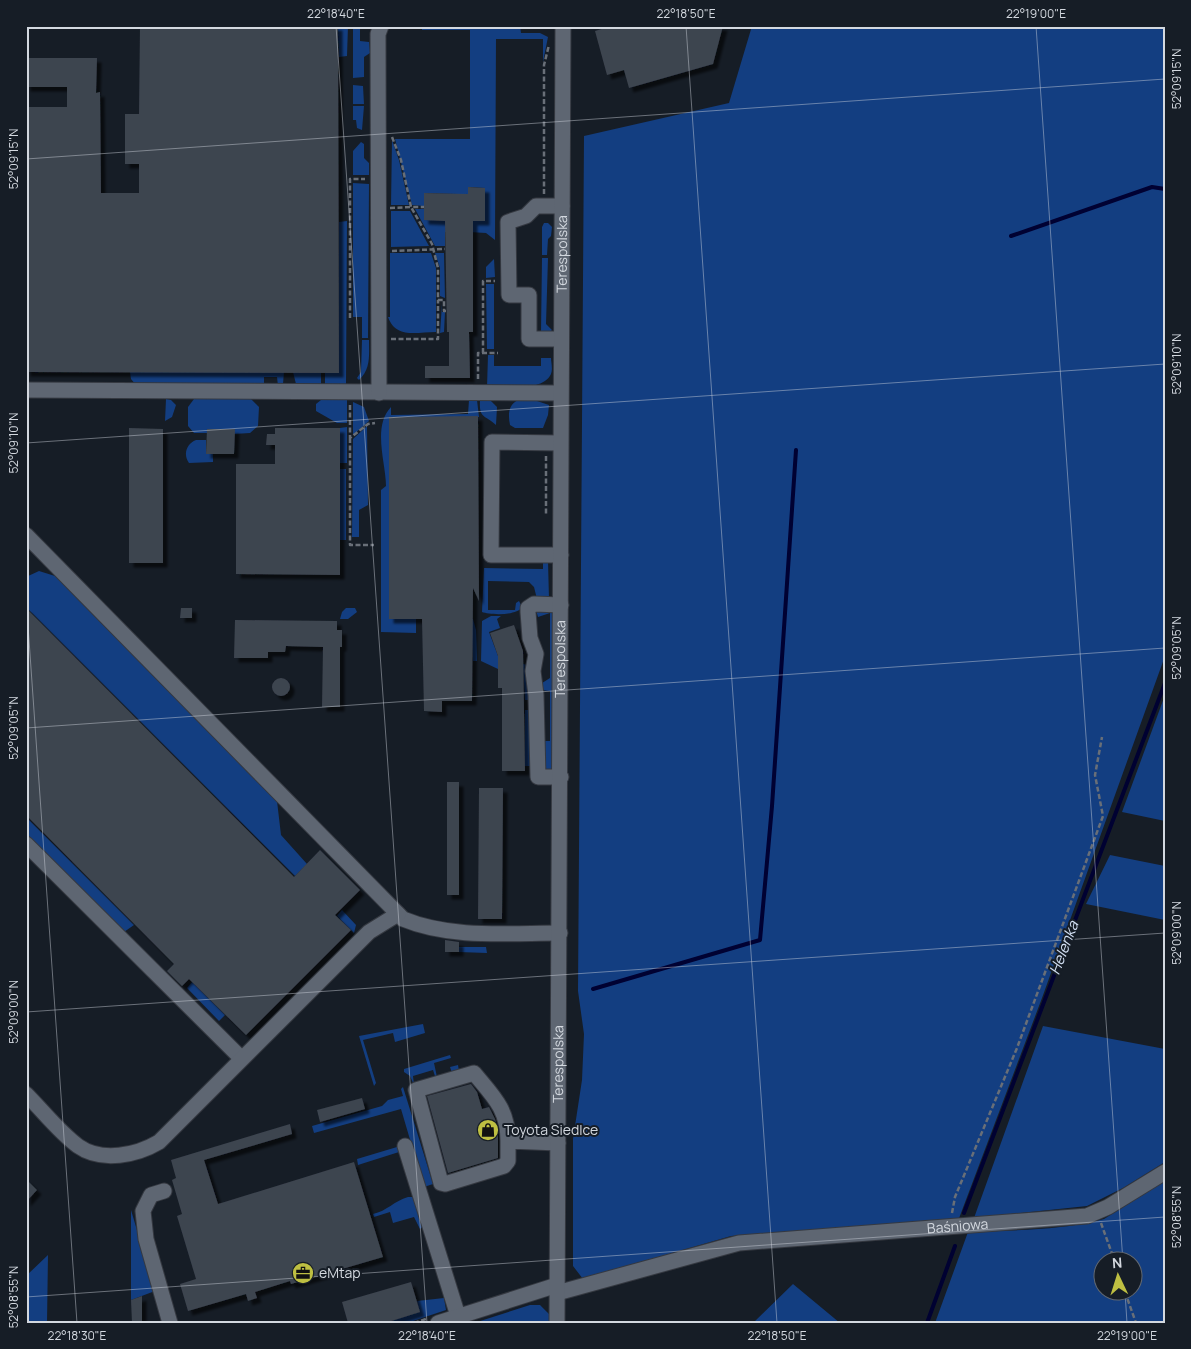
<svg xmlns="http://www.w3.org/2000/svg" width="1191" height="1349" font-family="Manrope,sans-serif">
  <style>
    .green { fill: #133e81; fill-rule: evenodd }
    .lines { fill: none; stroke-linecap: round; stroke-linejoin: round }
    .stream { stroke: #000132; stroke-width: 4 }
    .building { fill: #3d444f; filter: url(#shadow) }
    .minor-casing { stroke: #353941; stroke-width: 17 }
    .path { stroke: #696f78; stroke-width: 2.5; stroke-dasharray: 5 2.5; stroke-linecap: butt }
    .minor { stroke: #5e6672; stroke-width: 15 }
    .ticks { fill: none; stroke: #d3d8df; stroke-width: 1; stroke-opacity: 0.45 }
    .labels { text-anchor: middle; stroke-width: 4; stroke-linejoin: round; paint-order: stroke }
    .street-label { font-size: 14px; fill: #d3d8df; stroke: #161d26 }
    .poi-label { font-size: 14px; fill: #d3d8df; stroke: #161d26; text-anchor: start }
    .water-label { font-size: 15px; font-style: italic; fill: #d1def2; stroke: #161d26 }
    .neatline { fill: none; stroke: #d3d8df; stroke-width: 2 }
    .ticks-label { font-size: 12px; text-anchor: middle; fill: #d3d8df }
  </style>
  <defs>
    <filter id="shadow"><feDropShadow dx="4.5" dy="4.5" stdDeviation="1" flood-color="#0009"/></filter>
  </defs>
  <rect width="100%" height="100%" fill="#161d26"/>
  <path class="green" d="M338,26H348L347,56L339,57Z
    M353,26H360V41L369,42L370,53L364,57V77L353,78Z
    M422,26H520L521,33H540L548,37L543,62V39H496L495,240L486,233L469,232V221H485V188L469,187L468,198L457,194L424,193V206L412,205L395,139H470V30H422Z
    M752,26H1165V656L1042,998L958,1221L731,1236L583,1279L573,1266V1139L582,1080L584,1034L578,991L584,136L729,103Z
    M353,85L363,86L364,104H353Z
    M353,106H364L362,130L357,128L356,120H353Z
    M392,140L399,160L409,205H391Z
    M361,142L364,144V158L369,163V175H353V151Z
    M353,183L369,184L368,338H362V317H353Z
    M415,209H424V220L456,221V232H445V246H435Z
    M391,211H410L429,246L391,247Z
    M347,221L346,384H325V372H339V222Z
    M544,223H548L552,227L551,236L548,239L547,255H542V227Z
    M390,253H431L436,268V332C416,332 396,339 388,317H390Z
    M435,253H444L445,298L440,296V268Z
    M542,258H548L546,324L552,330L550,332H541Z
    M494,259L495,277L486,278V267Z
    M486,284H494V349H487Z
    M442,304V312H445L444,332L440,333Z
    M362,340H369C369,355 371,369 359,380L357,378L361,372Z
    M488,355H494V366H541V358H551C551,362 553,369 551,374C543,392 503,387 487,387Z
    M130,372H284L283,384L278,386L277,377H264V386L136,385L131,379Z
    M293,372L321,373V384H296Z
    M166,399L171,400L176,405L172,417L165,421Z
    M194,399H251L259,407L258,426L250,433L234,434V429H207V433H194L188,426V407Z
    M321,400H347V423H337L316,411V404Z
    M469,400H477L479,417H389V619H416V633L381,632V490L386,486C386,463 372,427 391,407V415L468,414Z
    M480,400H490L497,407L496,425C484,414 479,419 480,400Z
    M518,400H534L549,405L548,415L543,428H515L510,425C508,415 508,405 518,400Z
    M353,402L364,407L369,421L353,435Z
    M367,426L368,505L359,510V537H352L353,439Z
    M347,427V463H340V428Z
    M196,440H206V453L213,454V462L189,463C183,455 186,444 196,440Z
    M340,469H346V540H340Z
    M548,561L549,599H537L534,587L529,582L488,581V610H515L516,603L519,601L522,607C517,616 490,615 482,612L484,568L543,569V562Z
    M39,571L55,576L277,801L281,835L307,864L295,876L26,607V577Z
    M346,608H355L357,612L348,619H340L342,612Z
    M536,610L553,612L555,614L554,766L550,771L544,772V741H550V691L540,690L539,685L550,678V613L538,617Z
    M491,616H501L497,619L500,628L489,632L498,656V669L481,661L482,621Z
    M426,619H473L476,630L477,661H473L472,636Z
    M523,664L528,665L533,705H528V700H525Z
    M1165,695V821L1122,812Z
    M525,710H533V766H525Z
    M26,817L134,925L124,932L26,835Z
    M1110,855L1165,866V920L1086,904Z
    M342,910L356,925L354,933L337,916Z
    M459,947H486L487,953L459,952Z
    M192,982L225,1015L219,1021L187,988Z
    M423,1024L425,1033L395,1042L393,1033L363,1040L376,1083L374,1086L359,1036Z
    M1043,1026L1165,1049V1162L1123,1188L1087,1206L974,1218Z
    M450,1055L451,1058L434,1063L437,1077L452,1073L450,1067L458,1065L459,1071L455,1074L436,1079L433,1070L413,1076L414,1085L410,1076L404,1072V1069Z
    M403,1087L433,1184L424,1187L401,1109L314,1133L312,1126L382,1106L388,1100L403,1096L401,1089Z
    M397,1147H400L399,1152L358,1165L357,1159Z
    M1165,1181V1323H935L968,1232C1012,1230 1060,1231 1104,1219ZM1104,1262H1134V1292H1104Z
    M408,1197H413L423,1226L420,1229L414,1217L393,1223L390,1212L374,1217L373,1214C387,1211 394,1201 408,1197Z
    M131,1210L155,1291L131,1300Z
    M48,1255L47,1323H26V1276Z
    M793,1284L840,1323H753Z
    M444,1298L446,1310L407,1323H385L420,1312L417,1301Z
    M530,1305H540L550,1315V1323H474Z"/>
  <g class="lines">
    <path class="stream" d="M1011,236L1152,187L1165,189
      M593,989L760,940L772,806L796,450
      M964,1213L1165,683
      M927,1323L955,1246"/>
  </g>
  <path class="building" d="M140,26H338L339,373L26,372V107H67V87H26V58H97L96,93L100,92L101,193H139V164H125V114H139Z
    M611,26H723L713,64L629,88L624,70L607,75L595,31Z
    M468,187L485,188V221H473V332H469L470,378H425V366H449V332H447L445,221L424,220V193L468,194Z
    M478,416L479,601L473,588L472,701H442V712L424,711L422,619H389V417Z
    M129,428L163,429V563H129Z
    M275,428H340V575L236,574V464H275V445H266L267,434H275Z
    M207,429H235L234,454H206Z
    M26,608L294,877L320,850L360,890L335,915L351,930L246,1035L189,979L182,986L167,971L174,964L26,815Z
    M181,608H192V618H180Z
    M235,620L337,621V630H342V647H340V707H322L323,647L286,646L285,652H268V658H234Z
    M514,625L523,651L525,771H502V688H498V656L490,633Z
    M272 687a9 9 0 1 1 18 0a9 9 0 1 1-18 0Z
    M447,782H459V895H447Z
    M479,788H503L502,919H478Z
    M445,940L459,942V952H445Z
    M471,1084L477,1092L482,1109L489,1107L495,1119L498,1130V1158L448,1173L427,1096Z
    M362,1098L365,1109L320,1122L317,1110Z
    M290,1124L292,1134L204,1160L218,1204L354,1162L383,1257L291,1284L290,1281L255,1292L257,1298L248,1301L246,1294L188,1311L180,1284L196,1279L177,1216L182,1214L172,1180L176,1178L171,1160Z
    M26,1179L37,1190L26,1202Z
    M411,1282L420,1312L385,1323H348L342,1302Z
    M142,1296V1323H132L131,1300Z"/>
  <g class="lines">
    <g class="minor-casing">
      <g id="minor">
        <path d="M560,339H529V295H509L508,222L526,216L536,206H562"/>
        <path d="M26,390L560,393"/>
        <path d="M379,393L378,34L381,26"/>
        <path d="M560,443L492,442L491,555H561"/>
        <path d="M26,535L403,919C451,939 509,933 560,933"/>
        <path d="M561,777H538L536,695L533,671L536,654L530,638L528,612V608L534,604L561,605"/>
        <path d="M26,844L241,1058"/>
        <path d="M26,1094C43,1111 59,1132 78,1146C102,1163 137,1155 159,1142L369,932L398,914"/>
        <path d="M508,1141V1161L504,1166L445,1184L441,1183L416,1090L474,1073C493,1096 508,1109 508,1141L558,1143"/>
        <path d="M405,1146L458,1316"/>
        <path d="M164,1191L151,1195L143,1211L146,1239L170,1323"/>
        <path id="s1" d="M557,1293L739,1243L1087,1216L1108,1207L1165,1172"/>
        <path d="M438,1323L557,1285"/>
        <path id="s2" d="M557,1323L563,26"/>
      </g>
    </g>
    <path class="path" d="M392,137L401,160L411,207H424
      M544,194V65L549,45
      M390,208L411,207L432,244L438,268V300H444V311H446
      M392,251L445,249
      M350,318V179H365
      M391,339H438V300
      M483,353V281H495
      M478,379V353H498
      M350,405V438L368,424L375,423
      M350,438V545H374
      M546,456V515
      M952,1213L955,1197L1017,1048L1103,816L1095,775L1102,737
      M1101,1223L1115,1262
      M1125,1292L1136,1323
      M414,1323L426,1319"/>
    <use href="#minor" class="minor"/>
  </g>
  <path class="ticks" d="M336,26L427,1323M686,26L777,1323M1036,26L1123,1262M26,159L1165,79M26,443L1165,364M26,597L77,1323M26,728L1165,648M26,1012L1165,933M1125,1292L1127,1323M26,1297L1165,1217"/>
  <defs>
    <g id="shop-disc" transform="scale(1.125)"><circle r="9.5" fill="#bebf42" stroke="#161d26"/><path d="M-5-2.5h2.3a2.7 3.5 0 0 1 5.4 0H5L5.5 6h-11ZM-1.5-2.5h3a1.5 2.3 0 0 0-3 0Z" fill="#111"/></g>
    <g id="office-disc" transform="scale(1.125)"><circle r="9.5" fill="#bebf42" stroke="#161d26"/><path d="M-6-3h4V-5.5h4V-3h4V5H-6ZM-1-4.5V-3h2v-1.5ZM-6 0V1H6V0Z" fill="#111"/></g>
  </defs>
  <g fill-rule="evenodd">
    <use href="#shop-disc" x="488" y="1130"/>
    <use href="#office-disc" x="303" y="1273"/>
  </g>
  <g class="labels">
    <g class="street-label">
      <text dy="5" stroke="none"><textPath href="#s2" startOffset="1069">Terespolska</textPath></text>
      <text dy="5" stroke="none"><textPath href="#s2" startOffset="664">Terespolska</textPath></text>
      <text dy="5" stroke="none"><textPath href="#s2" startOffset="259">Terespolska</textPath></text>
      <text dy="5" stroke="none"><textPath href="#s1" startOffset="408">Baśniowa</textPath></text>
    </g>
    <g class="poi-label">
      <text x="504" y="1135">Toyota Siedlce</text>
      <text x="319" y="1278">eMtap</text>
    </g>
    <g class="water-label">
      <text transform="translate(1064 948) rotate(-69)" y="5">Helenka</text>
    </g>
  </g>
  <rect width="1191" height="1349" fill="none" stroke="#161d26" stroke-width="55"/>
  <g transform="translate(1118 1276) rotate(356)"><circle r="24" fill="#161d26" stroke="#626870"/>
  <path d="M0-4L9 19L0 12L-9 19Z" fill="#bebf42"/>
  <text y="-8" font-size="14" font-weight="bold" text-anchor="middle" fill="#d3d8df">N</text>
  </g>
  <rect x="28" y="28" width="1136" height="1294" class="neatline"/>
  <g class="ticks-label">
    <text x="336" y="18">22°18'40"E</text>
    <text x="686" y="18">22°18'50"E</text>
    <text x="1036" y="18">22°19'00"E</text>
    <text transform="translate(1177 79) rotate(-90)" y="4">52°09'15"N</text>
    <text transform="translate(14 159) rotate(-90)" y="4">52°09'15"N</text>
    <text transform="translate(1177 364) rotate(-90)" y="4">52°09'10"N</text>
    <text transform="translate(14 443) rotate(-90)" y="4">52°09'10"N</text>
    <text transform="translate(1177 648) rotate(-90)" y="4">52°09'05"N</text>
    <text transform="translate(14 728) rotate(-90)" y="4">52°09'05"N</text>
    <text transform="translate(1177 933) rotate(-90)" y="4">52°09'00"N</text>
    <text transform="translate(14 1012) rotate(-90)" y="4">52°09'00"N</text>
    <text transform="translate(1177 1217) rotate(-90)" y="4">52°08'55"N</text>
    <text transform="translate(14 1297) rotate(-90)" y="4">52°08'55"N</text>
    <text x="77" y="1340">22°18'30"E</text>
    <text x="427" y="1340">22°18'40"E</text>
    <text x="777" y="1340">22°18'50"E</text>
    <text x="1127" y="1340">22°19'00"E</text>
  </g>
</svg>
